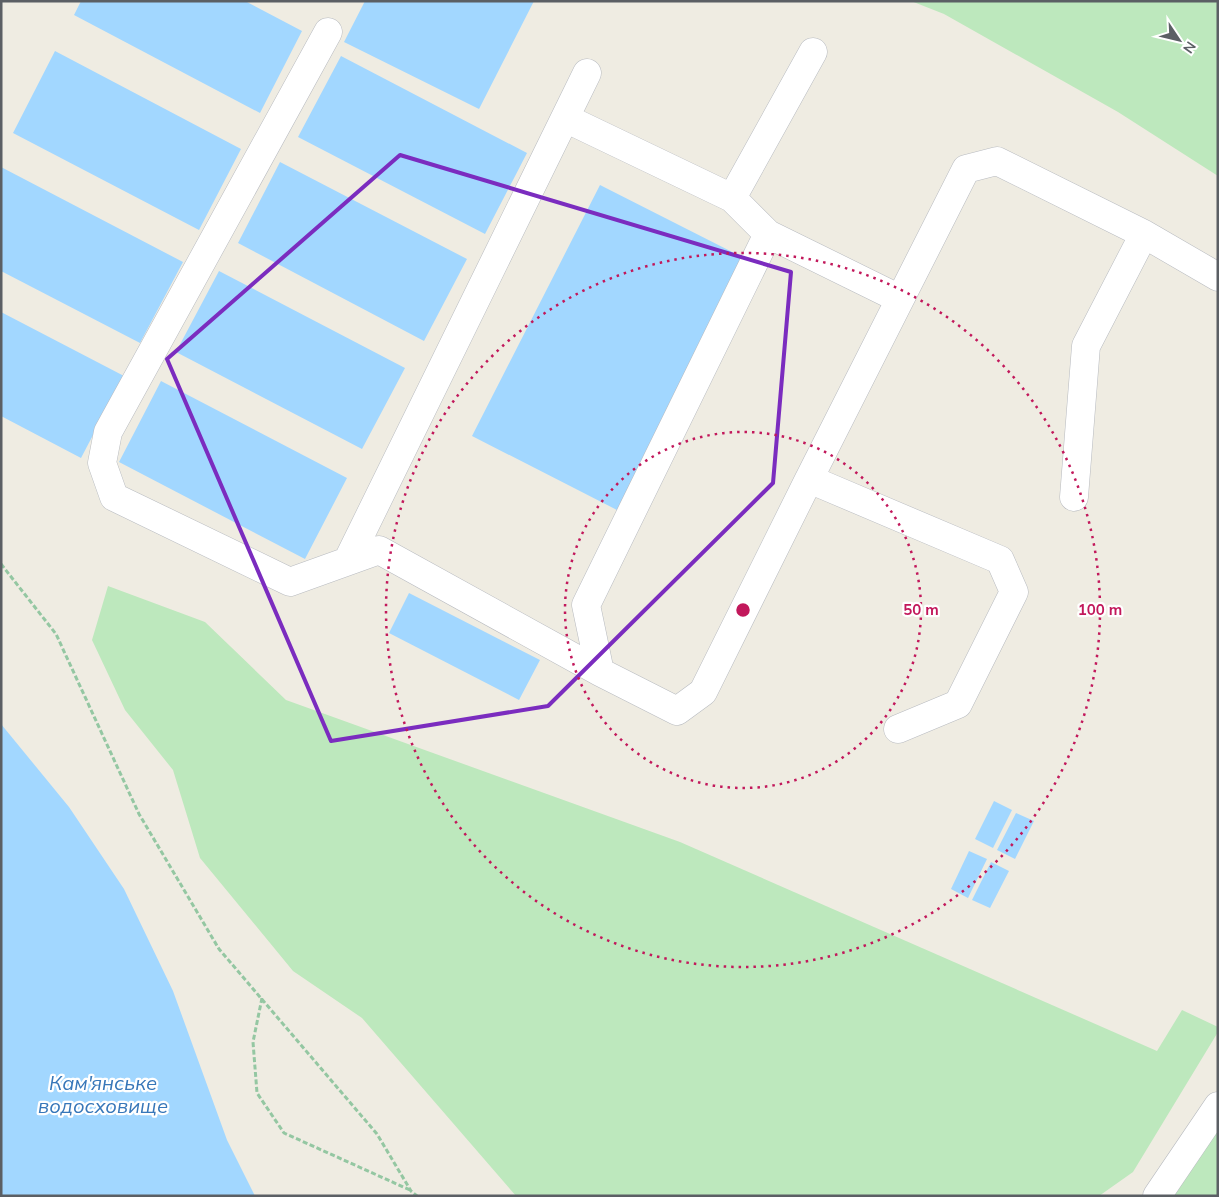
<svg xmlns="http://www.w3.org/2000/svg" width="1219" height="1197" font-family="Mulish,sans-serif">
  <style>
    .green { fill: #bde8bd }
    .water { fill: #a2d7ff }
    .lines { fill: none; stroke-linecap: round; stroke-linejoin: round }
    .minor-casing { stroke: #b8bbc0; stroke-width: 29 }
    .path { stroke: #94c7a2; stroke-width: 3; stroke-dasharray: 5 2.5; stroke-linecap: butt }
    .minor { stroke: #fff; stroke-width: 28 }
    .marked { fill: none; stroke: #7b2cbf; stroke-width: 4; stroke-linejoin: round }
    .ring { fill: none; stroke: #c2185b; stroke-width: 2.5; stroke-dasharray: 2.5 5 }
    .labels { text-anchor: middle; stroke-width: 4.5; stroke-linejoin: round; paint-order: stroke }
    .water-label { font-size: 20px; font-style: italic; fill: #3777b9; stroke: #fff }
    .centre { fill: #c2185b; stroke: #fff; stroke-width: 2.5 }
    .ring-label { font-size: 15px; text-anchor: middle; font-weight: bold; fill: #c2185b; stroke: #fff; stroke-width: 4.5; stroke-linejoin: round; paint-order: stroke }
  </style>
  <rect width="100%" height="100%" fill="#efece2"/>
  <path class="green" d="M911,1H1218V176L1118,112L944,14Z
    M108,586L205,622L286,700L680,842L1157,1051L1182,1010L1218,1027V1032L1133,1172L1099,1196H516L362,1018L293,971L200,858L173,770L125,710L92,640Z
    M1218,1124V1196H1168Z"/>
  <path class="water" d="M81,1H245L302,31L260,113L74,15Z
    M365,1H534L479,109L344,42Z
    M55,51L241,149L199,230L13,133Z
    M341,56L527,153L485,234L298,137Z
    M280,162L467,259L424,341L238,243Z
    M1,167L183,262L140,343L1,271Z
    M600,185L746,259L617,510L472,436Z
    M219,271L405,368L362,449L176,352Z
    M1,312L124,376L81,458L1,416Z
    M161,381L347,478L305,559L119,462Z
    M409,593L540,660L519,700L389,633Z
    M1,724L69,807L124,889L173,991L227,1140L255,1196H1Z
    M994,801L1012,810L993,848L975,839Z
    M1016,813L1034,821L1015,859L997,850Z
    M969,851L987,859L968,898L951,889Z
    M991,862L1009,871L990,908L972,900Z"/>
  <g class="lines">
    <g class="minor-casing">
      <path id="minor" d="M328,32L108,432L102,463L114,497L290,582L379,550L600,672L677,711L703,692L809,479
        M565,118L732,198
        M768,234L732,198L813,52
        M1074,497L1086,346L1144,234L1218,277
        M348,560L587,73
        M600,672L586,605L768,234L900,299
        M898,729L958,704L1014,592L1000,560L809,479L966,169L997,161L1144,234
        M1157,1196L1218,1106"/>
    </g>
    <path class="path" d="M1,564L56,634L139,814L219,949L377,1134L411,1191L417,1196
      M262,998L253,1042L257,1093L284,1133L410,1190"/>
    <use href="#minor" class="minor"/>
  </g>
  <path class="marked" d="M400,155L791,272L773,483L548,706L331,741L167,359Z"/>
  <g class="ring">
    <circle cx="743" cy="610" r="178"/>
    <circle cx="743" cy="610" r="357"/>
  </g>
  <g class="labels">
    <g class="water-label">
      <text x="103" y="1090">Кам'янське<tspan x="103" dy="23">водосховище</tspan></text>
    </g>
  </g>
  <circle cx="743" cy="610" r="8" class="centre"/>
  <g class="ring-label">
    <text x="921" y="615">50 m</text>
    <text x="1100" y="615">100 m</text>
  </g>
  <rect width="1219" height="1197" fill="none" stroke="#5b5f64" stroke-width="5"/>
  <g transform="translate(1179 40) rotate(125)" stroke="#ffffff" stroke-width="4" paint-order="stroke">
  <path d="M0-4L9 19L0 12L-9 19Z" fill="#5b5f64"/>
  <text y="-8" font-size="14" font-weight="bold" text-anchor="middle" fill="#5b5f64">N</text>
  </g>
</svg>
